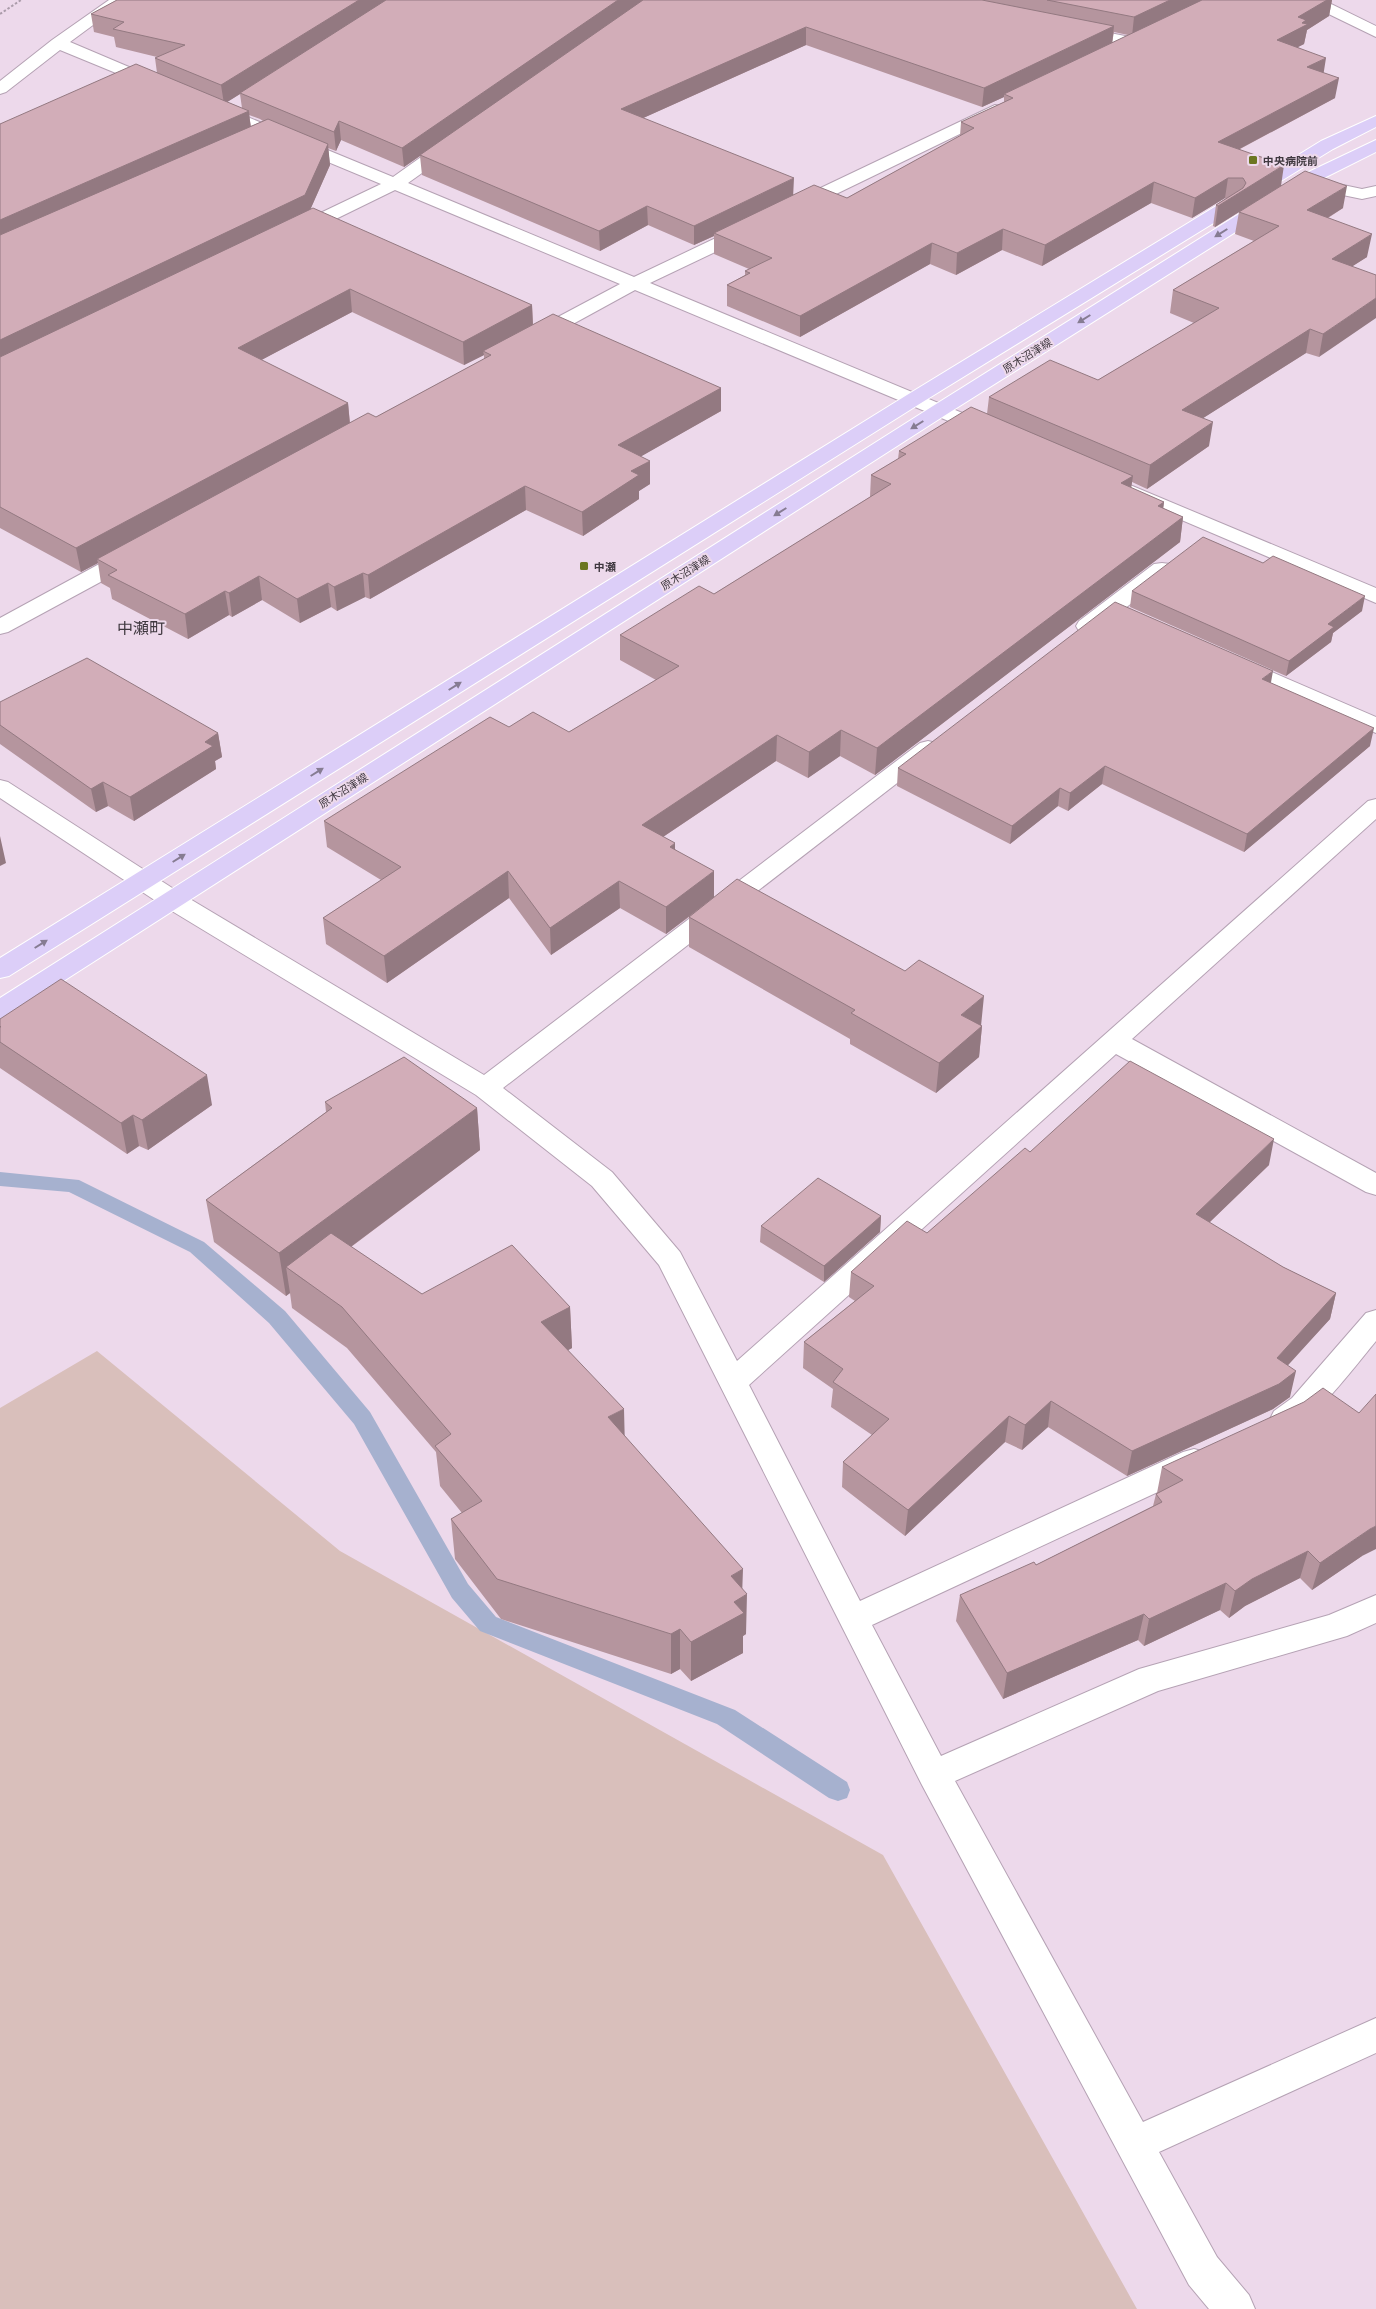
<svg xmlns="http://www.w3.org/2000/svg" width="1376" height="2309" viewBox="0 0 1376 2309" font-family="Barlow,'Noto Sans JP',sans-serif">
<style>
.green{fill:#d9bfbb}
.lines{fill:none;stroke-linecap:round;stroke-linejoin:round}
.stream{fill:#a6b1cf;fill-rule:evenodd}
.minor-casing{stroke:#b5a2b4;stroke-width:2}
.major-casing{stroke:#fff;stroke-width:2}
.path{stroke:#ab9caa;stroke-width:2;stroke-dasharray:2.5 2;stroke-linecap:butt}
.minor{fill:#fff;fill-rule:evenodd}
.major{fill:#dccef8;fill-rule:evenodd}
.wall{fill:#b5959e;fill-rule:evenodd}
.shaded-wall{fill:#937981}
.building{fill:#d2adb8;stroke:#937981}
.oneway{fill:#867c92}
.poi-dot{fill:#6c7621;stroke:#edd9eb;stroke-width:2}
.labels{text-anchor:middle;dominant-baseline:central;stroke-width:4;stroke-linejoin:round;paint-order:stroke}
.far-poi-label{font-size:11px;font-weight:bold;fill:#3f383f;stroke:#edd9eb;text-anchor:start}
.far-street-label{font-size:11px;fill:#3f383f;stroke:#edd9eb}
.quarter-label{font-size:16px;fill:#3f383f;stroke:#edd9eb}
</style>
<rect width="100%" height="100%" fill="#edd9eb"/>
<path class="green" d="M97,1351L340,1551L883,1855L1137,2309H0V1408Z"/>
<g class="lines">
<path class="stream" d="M0,1172L79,1180L204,1242L285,1311L370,1412L468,1584L496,1617L735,1710L847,1782L850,1790L847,1798L838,1801L829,1798L717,1724L480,1631L452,1598L354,1424L269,1323L190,1252L69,1192L0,1186Z"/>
<defs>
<path id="minor" d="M109,0H127L70,42L162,81L164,84L162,87H150L60,50L6,92L0,94V81L52,40Z
M1303,0H1323L1376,26V37L1306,3Z
M1075,26L1135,38L1141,40L1143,43L1141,46L1135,48L1069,34L1067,31L1069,28Z
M216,104L393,177L445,140H457L460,144L457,148L408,183L634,277L741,226H753L756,230L753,234L650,283L996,427L999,431L996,435L989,437L982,435L635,290L540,342L533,344L526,342L523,338L526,334L620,284L395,190L301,236H289L286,232L289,228L381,184L210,113L208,109L210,105Z
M995,105L1001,106L1003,110L1001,114L801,211H789L786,207L789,203Z
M1310,178L1362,189L1376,186V196L1362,199L1304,187L1301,183L1304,179Z
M1130,485L1376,588V603L1123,495L1120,491L1123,487Z
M133,549L141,550L144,555L141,560L8,632L0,634V618L125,550Z
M1162,563L1170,564L1173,569L1170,574L1095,631L1087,633L1079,631L1076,626L1079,621L1154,564Z
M1237,657L1376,717V733L1229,669L1226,664L1229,659Z
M928,741L936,743L940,748L936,753L503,1088L612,1172L680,1252L737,1361L1368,801L1376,799V819L1132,1039L1376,1173V1195L1366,1192L1116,1054L749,1385L860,1601L1183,1452L1194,1449L1205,1452L1209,1461L1205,1470L872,1625L941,1756L1139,1669L1329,1615L1376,1595V1623L1347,1636L1158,1691L955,1781L1143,2122L1376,2018V2053L1159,2152L1217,2257L1249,2295L1255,2309H1209L1189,2285L922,1785L659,1265L592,1186L476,1095L162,905L0,798V780L8,782L180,893L484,1075L920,743Z
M1376,1310V1341C1360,1360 1308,1430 1285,1431C1282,1431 1277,1428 1274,1427L1270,1419L1274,1411L1292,1398L1366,1313Z"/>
<path id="major" d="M1376,116V127L1333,149L1281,181H1269L1266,177L1269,173L1321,141Z
M1376,140V152L1310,185L947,414L9,1016L0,1019V998L933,406L1298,177Z
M1232,199L1238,200L1241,204L1238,208L921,403L9,976L0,978V958L907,395L1226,200Z"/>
</defs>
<use href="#minor" class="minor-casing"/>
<use href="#major" class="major-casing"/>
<path class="path" d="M0,14L21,0"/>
<use href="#minor" class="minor"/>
<use href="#major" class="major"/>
</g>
<path class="wall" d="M117,0H1332L1329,16L1307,30L1304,44L1298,47L1323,73L1335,98L1240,149L1281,186L1343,208L1328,218L1367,257L1352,266L1319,357L1306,353L1203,418L1209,446L1147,489L1132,482L1131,488L1164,502L1163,508L1183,517L1180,542L875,775L840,756L808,778L776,761L663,837L675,849L714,897L982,1026L979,1057L936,1093L850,1044V1039L689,947V917L666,934L620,908L551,955L509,898L387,983L326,944L323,918L381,880L327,847L324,821L509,727L569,732L656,680L620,660V635L714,594L870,497L871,475L898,459L899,451L987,414L989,397L1098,380L1194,323L1170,313L1173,290L1254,241L1235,234L1239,212L1215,227L1213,226L1216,205L1226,198H1225L1192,218L1151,203L1042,266L1002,250L956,275L930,264L800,337L727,306V285L745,275V271L749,269L714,254V236L694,245L648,225L600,251L422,175L420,156L404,167L341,140L336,151L328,148L330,165L310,210L532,305L533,324L721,388V411L641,456L650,484L639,491V499L583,536L526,510L370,599L365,597L337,611L331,607L300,623L262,600L232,617L229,615L188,639L112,599L110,588L101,583L98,563L81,572L0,528V124L157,73L155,58L157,57L116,47L114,37L94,32L91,14ZM1114,32L1128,35L1112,43ZM806,45L982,107L1004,97V102L961,122L960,136L847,198L794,195L643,118ZM240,94L242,108L227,102ZM249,115L260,119L263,121L251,126ZM352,312L464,365L484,355V359L376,417L350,423L348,403L261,360Z
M1132,591L1362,611L1333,633L1331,642L1286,676L1130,607Z
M1271,683L1370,746L1244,852L1102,784L1068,811L1058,806L1010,844L897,786L898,768Z
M0,702L218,733L222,757L215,761L216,769L134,821L108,806L96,812L0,744Z
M0,1019L212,1105L148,1150L139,1146L127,1154L0,1068Z
M325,1102L477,1108L480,1150L351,1247L422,1294L570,1307L572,1348L568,1350L624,1435L742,1589L746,1634L743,1636V1653L691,1681L680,1669L671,1674L501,1619L455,1559L451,1519L462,1513L440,1486L436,1452L347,1348L292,1308L290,1293L286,1296L214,1242L206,1200L326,1112Z
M1030,1152L1269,1165L1209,1223L1283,1267L1336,1293L1330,1319L1287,1365L1290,1397L1273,1409L1127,1476L1048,1427L1022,1450L1005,1442L905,1536L842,1487L843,1462L872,1435L831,1407L833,1389L803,1368L804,1342L855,1301L849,1297L851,1272L927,1233Z
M881,1216L880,1232L824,1282L760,1242L761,1226Z
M1162,1467L1362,1556L1312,1590L1300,1578L1245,1606L1229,1618L1220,1610L1144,1646L1138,1640L1003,1699L956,1621L960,1595L1036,1565L1153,1506L1156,1494L1157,1493Z"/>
<path class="shaded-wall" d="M359,0H390L240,93V94L224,104L221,85Z
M618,0H645L404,167L402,148Z
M1170,0H1211L1132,36L1134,17Z
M1327,0H1332L1329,16L1307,30L1304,44L1274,59L1277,40L1298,17Z
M1114,26L1112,45L1004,94V97L982,107L984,88Z
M806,27V45L621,128V109Z
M1326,58L1323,77L1307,67Z
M1339,78L1335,98L1215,162L1218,142Z
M249,111L251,132L0,244V220Z
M339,121L341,140L336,151L334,132Z
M328,144L330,165L307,217L0,365V340Z
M1284,165L1281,186L1215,227L1218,206Z
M794,178L793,198L714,233V236L694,245V226Z
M1228,178L1225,198L1192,218L1195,198Z
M1154,182L1151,203L1042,266L1045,245Z
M1347,186L1343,208L1303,233L1307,210Z
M647,206L648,225L600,251L599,231Z
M1003,229L1002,250L956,275L957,253Z
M1372,234L1367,257L1328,282L1332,259Z
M932,243L930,264L800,337V316Z
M350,289L352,312L241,371L238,348Z
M1376,298V318L1319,357L1323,334Z
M532,305L533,328L483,351L484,355L464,365L463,342Z
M1310,329L1306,353L1178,434L1182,410Z
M721,388V411L619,469L618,445Z
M348,403L350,426L97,559L98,563L81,572L76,548Z
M1213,422L1209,446L1147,489L1150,465Z
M650,461V484L639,491V499L583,536L582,512L631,471Z
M1133,476L1129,501L1121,483Z
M525,486L526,510L370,599L368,575Z
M1164,502L1161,527L1158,506Z
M1183,517L1180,542L875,775L877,748Z
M363,573L365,597L337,611L334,587Z
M259,576L262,600L232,617L229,593Z
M328,583L331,607L300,623L297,599Z
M225,591L229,615L188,639L185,614Z
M1365,596L1362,611L1333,633L1331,642L1286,676L1289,661L1328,624Z
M1273,671L1270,688L1262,679Z
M1374,728L1370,746L1244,852L1247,834Z
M841,730L840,756L808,778L809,752Z
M218,733L222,757L215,761L216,769L134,821L130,797L205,742Z
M777,735L776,761L642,851V825Z
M1105,766L1102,784L1068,811L1070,793Z
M103,782L108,806L96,812L91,789Z
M1060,788L1058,806L1010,844L1012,826Z
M0,836L6,863L0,866Z
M675,843V870L670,847Z
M508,871L509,898L387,983L384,956Z
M714,871V897L666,934V907Z
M619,881L620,908L551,955L550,928Z
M984,996L981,1026L961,1015Z
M982,1026L979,1057L936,1093L939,1063Z
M207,1075L212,1105L148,1150L142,1120Z
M477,1108L480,1150L305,1281L286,1267L290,1293L286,1296L279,1253Z
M133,1115L139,1146L127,1154L121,1123Z
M1274,1139L1269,1165L1191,1240L1196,1214Z
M881,1216L880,1232L824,1282V1266Z
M1336,1293L1330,1319L1271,1384L1277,1358Z
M570,1307L572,1348L544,1363L541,1322Z
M1296,1371L1290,1397L1273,1409L1127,1476L1132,1451Z
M1051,1401L1048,1427L1022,1450L1025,1425Z
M624,1409L625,1449L608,1417Z
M1009,1416L1005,1442L905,1536L908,1510Z
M1376,1526V1549L1362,1556L1312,1590L1320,1563L1370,1529Z
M1308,1551L1300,1578L1245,1606L1229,1618L1235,1591L1252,1579Z
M743,1569L742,1597L747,1594L746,1634L743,1636V1653L691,1681V1642L731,1576Z
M1226,1583L1220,1610L1144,1646L1149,1619Z
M1144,1614L1138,1640L1003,1699L1007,1673Z
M680,1629V1669L671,1674V1634Z"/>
<path class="building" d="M117,0H359L221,85L155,58L185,45L113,29L124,22L91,14Z
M386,0H618L402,148L339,121L334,132L240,93Z
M643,0H982L1114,26L984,88L806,27L621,109L794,178L694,226L647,206L599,231L420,155Z
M1047,0H1170L1134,17Z
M1202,0H1327L1298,17L1306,20L1302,23L1308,24L1277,40L1326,58L1307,67L1339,78L1218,142L1284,165L1218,206L1216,205L1243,188L1246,183L1243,178H1228L1195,198L1154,182L1045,245L1003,229L957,253L932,243L800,316L727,285L750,273L745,271L772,258L714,233L814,185L847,198L974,128L961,122L1013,98L1004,94Z
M136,64L249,111L0,220V124Z
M268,119L328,144L305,195L0,340V235Z
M1305,171L1347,186L1307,210L1372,234L1332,259L1376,275V298L1323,334L1310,329L1182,410L1213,422L1150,465L989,397L1050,360L1098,380L1219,308L1173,290L1279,226L1239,212Z
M313,208L532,305L463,342L350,289L238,348L348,403L76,548L0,507V357Z
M553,314L721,388L618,445L650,461L631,471L639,475L582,512L525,486L368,575L363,573L334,587L328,583L297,599L259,576L229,593L225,591L185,614L108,575L117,570L97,559L368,413L376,417L491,355L483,351Z
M971,407L1133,476L1121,483L1164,502L1158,506L1183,517L877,748L841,730L809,752L777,735L642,825L675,843L670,847L714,871L666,907L619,881L550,928L508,871L384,956L323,918L401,867L324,821L490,717L509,727L533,712L569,732L679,666L620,635L699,586L714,594L891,484L871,475L906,454L899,451Z
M1203,537L1263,563L1273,556L1365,596L1328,624L1334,627L1289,661L1132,591Z
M1115,602L1273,671L1262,679L1374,728L1247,834L1105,766L1070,793L1060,788L1012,826L898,768Z
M87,658L218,733L205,742L213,746L130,797L103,782L91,789L0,725V702Z
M737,879L905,971L919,960L984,996L961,1015L982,1026L939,1063L851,1013L855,1010L689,917Z
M61,979L207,1075L142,1120L133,1115L121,1123L0,1042V1027H1L0,1026V1019Z
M404,1057L477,1108L279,1253L206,1200L332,1108L325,1102Z
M1130,1061L1274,1139L1196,1214L1283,1267L1336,1293L1277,1358L1296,1371L1279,1384L1132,1451L1051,1401L1025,1425L1009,1416L908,1510L843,1462L889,1419L833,1382L843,1369L804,1342L874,1286L851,1272L907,1221L927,1233L1025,1148L1030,1152Z
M818,1178L881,1216L824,1266L761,1226Z
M331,1233L422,1294L512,1245L570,1307L541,1322L624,1409L608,1417L743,1569L731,1576L747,1594L734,1602L744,1613L691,1642L680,1629L671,1634L497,1579L451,1519L482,1501L435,1446L451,1434L342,1307L286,1267Z
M1323,1388L1359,1413L1376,1394V1526L1370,1529L1320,1563L1308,1551L1252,1579L1235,1591L1226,1583L1149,1619L1144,1614L1007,1673L960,1595L1034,1562L1036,1565L1162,1502L1156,1494L1183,1480L1162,1467L1304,1402Z"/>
<defs><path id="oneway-solid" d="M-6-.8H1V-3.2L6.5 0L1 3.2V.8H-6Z" transform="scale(1.25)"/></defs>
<g class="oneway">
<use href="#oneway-solid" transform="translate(1221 233) rotate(148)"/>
<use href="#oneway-solid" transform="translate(1084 319) rotate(148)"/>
<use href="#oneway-solid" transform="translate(917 425) rotate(148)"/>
<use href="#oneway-solid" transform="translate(780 512) rotate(148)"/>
<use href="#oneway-solid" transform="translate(455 686) rotate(-32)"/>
<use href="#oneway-solid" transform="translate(317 772) rotate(-32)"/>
<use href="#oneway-solid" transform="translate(179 858) rotate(-32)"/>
<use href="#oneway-solid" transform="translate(41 944) rotate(-32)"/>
</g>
<g class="poi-dot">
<rect x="1248" y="155" width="10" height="10" rx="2.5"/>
<rect x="579" y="561" width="10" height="10" rx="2.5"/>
</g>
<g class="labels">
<g class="far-poi-label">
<text x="1263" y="160">中央病院前</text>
<text x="594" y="566">中瀬</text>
</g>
<g class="far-street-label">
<text transform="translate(1027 355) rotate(-32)">原木沼津線</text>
<text transform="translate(685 572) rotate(-32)">原木沼津線</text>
<text transform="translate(343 790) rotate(-32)">原木沼津線</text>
</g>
<g class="quarter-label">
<text x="141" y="627">中瀬町</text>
</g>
</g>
</svg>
